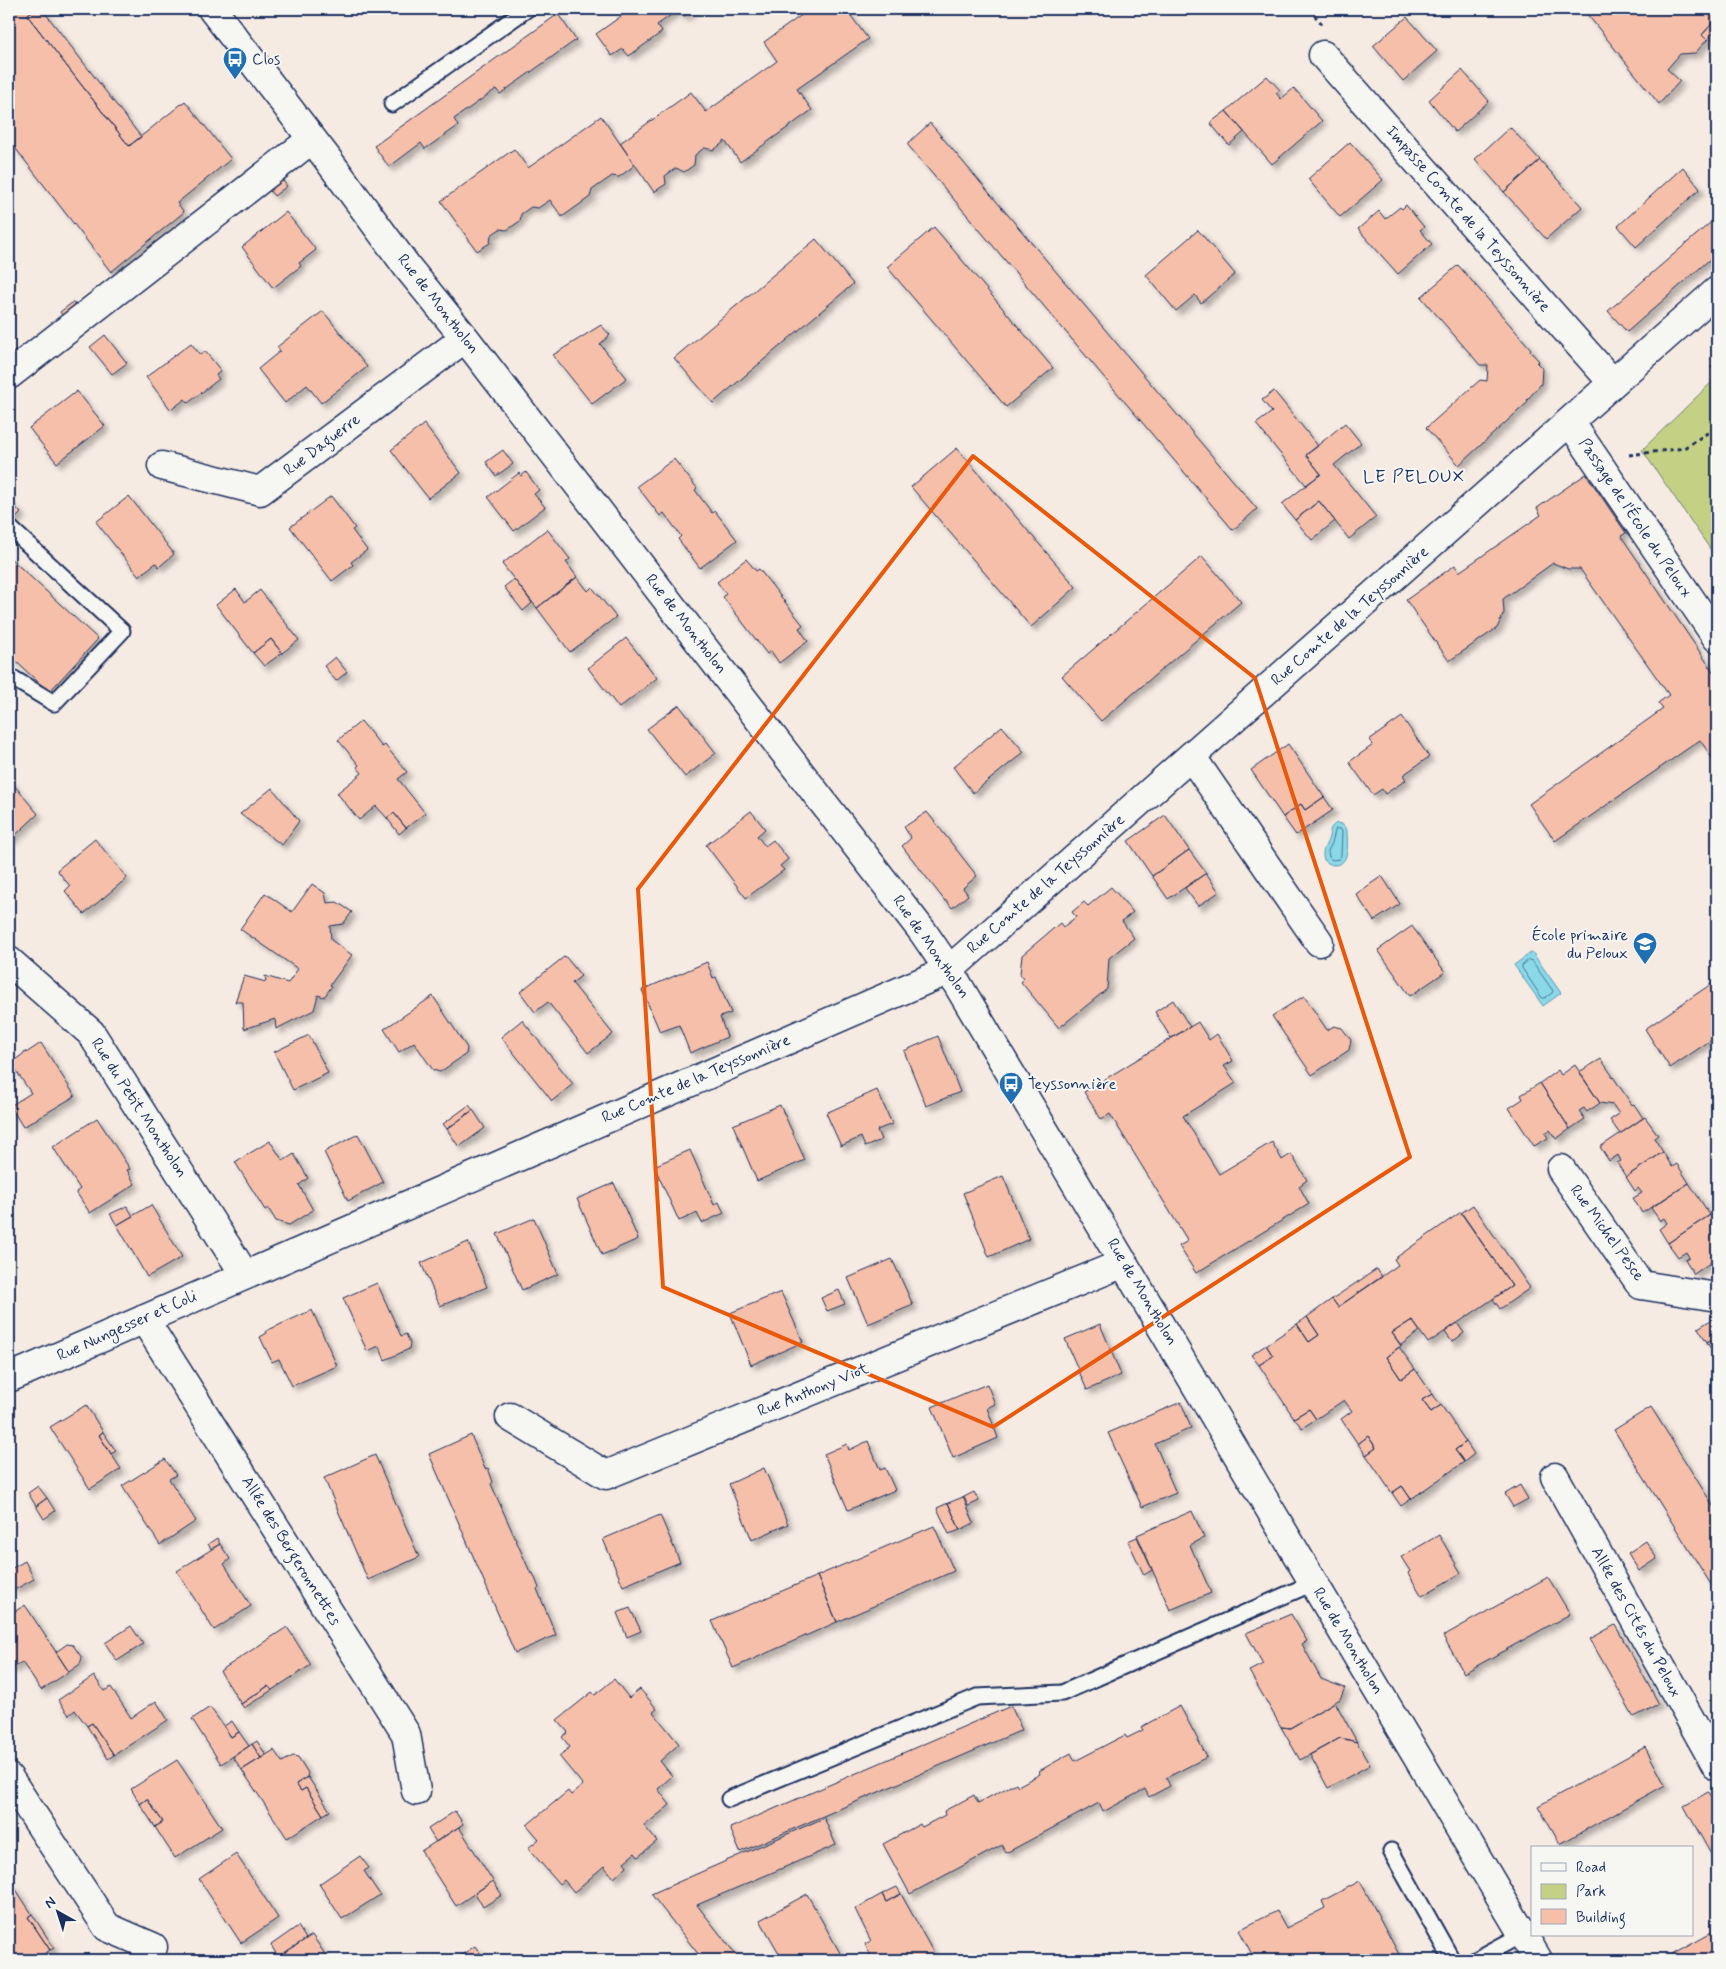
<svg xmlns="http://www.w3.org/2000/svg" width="1726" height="1969" viewBox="0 0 1726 1969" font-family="Mynerve,sans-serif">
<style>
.green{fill:#c4d185;stroke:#708072}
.water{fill:#8ad9e8;stroke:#5e95b1}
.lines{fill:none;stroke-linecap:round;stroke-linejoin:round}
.shore{stroke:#477395;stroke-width:1}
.building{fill:#f6bfa9;stroke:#1b2f5e;filter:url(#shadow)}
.lane-casing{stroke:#1b2f5e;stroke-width:19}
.street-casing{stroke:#1b2f5e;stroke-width:31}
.path{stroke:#1b2f5e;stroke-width:3;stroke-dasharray:4 4;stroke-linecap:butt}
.lane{stroke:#f6f6f2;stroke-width:15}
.street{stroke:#f6f6f2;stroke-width:28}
.marked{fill:none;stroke:#e8590c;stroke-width:4;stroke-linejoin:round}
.labels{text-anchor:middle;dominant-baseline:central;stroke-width:4;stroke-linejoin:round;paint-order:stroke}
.poi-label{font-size:16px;fill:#1b2f5e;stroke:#f6f6f2;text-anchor:start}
.street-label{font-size:16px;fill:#1b2f5e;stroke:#f6f6f2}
.neighbourhood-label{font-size:18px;letter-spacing:1px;fill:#1b2f5e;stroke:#f6f6f2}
</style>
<defs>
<filter id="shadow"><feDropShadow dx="4.5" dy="4.5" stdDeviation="2.5" flood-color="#0004"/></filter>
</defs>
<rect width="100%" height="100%" fill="#f6ebe3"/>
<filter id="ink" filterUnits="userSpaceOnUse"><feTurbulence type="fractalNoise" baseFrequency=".02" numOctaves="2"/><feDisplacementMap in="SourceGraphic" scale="10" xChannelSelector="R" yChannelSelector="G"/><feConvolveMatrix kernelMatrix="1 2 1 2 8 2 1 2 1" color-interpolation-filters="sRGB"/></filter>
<g filter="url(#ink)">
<path class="green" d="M1717,377V559L1642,450Z"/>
<path class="water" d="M1337,823L1342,824L1347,830C1347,841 1351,864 1335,865C1330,865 1328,863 1324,860C1321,851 1325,848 1328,840C1331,832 1328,827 1337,823Z
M1532,952L1561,993L1543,1006L1514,965Z"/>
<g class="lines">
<path class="shore" d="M1336,829H1340L1342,831L1341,855L1339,859L1332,860L1329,857L1328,851L1332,843Z
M1529,960L1532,961L1553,991L1552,993L1545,998H1542L1522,968V965Z"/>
</g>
<path class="building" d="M9,9H35L27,15L129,146L185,101L231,159L177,203L184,212L111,272L9,140Z
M35,9H42L141,137L129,146L27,15Z
M631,9H694L683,17L678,10L657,25L662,32L629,56L623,49L612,56L596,34Z
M810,9H846L868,39L797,89L812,110L740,162L725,141L714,150L704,148L695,155L694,165L684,172L676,168L665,176L666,184L654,192L620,143L691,92L706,112L777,61L764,42Z
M1583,9H1717V18L1702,35L1707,40L1695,53L1680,54L1667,69L1680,81L1659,104Z
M558,14L576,40L500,94L496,89L454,119L458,126L425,149L421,143L389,167L374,146Z
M1407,17L1437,51L1403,81L1373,46Z
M1717,18V28L1707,40L1702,35Z
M1462,70L1489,101L1455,132L1429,100Z
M1267,76L1280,90L1276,93L1281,99L1294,88L1322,121L1272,164L1226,111Z
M1226,111L1244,132L1229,145L1210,123Z
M601,116L635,165L619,177L612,176L592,190L590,197L562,217L550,200L538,208L531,207L521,214L520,221L507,230L500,229L491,235L490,243L477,251L441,201L514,149L528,168Z
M930,123L1257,509L1233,530L907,144Z
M1510,127L1540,160L1504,192L1475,159Z
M1350,142L1383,180L1340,217L1308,179Z
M1540,160L1582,207L1546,239L1504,192Z
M1683,167L1700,189L1636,247L1618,226Z
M280,177L287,186L274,196L267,187Z
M1406,205L1424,227L1420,230L1432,244L1398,274L1358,229L1379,211L1385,219L1400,207L1402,209Z
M286,212L316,250L299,263L301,266L273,288L242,247Z
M1717,217V253L1627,332L1608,311Z
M934,227L1053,368L1006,407L887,267Z
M1198,230L1235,274L1201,303L1195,295L1176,311L1146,275Z
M816,239L853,284L713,403L674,358Z
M1458,265L1531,349L1530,351L1539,361L1537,363L1542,368L1541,384L1527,400L1528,402L1459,465L1426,428L1480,380L1487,381L1488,365H1480L1421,297Z
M73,302L80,311L67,321L60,312Z
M323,311L367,367L321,403L307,385L285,403L258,369L280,351L277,347Z
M601,325L610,335L600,344L627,378L592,404L553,355Z
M105,335L127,363L112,374L90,347Z
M191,343L200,355L205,351L221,371L216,375L219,379L188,403L185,399L171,410L146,377Z
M77,391L105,426L57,463L29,428Z
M1274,391L1318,446L1306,455L1321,474L1306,485L1256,424L1272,412L1262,400Z
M1345,423L1361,443L1334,465L1376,517L1349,539L1319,501L1295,520L1282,504L1321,474L1306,455Z
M424,424L461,473L428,498L391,450Z
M957,448L1076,587L1031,627L911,487Z
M503,450L513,464L496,476L486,462Z
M674,459L697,488L695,490L712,513L715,511L737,540L700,568L678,539L681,536L664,513L660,516L637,486Z
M526,472L539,490L534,494L545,507L514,531L488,497L519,473L521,476Z
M1586,474L1626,533L1621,536L1714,673L1717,671V765L1700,740L1555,841L1529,804L1663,709L1658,703L1669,695L1580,569H1568L1553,563L1503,599L1504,613L1497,628L1449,661L1406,600L1455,565L1459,572L1541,515L1537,508Z
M129,496L174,554L159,567L156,563L139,576L96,522Z
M331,496L355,528L352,530L367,550L351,562L353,565L332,581L290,527Z
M9,500L21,513L13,521L9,517Z
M1319,501L1335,521L1312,540L1295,520Z
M547,529L570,559L566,562L577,577L537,608L502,564Z
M1202,556L1241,602L1101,721L1062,676Z
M9,557L98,639L49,692L9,655Z
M746,559L756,571L759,569L803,625L799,628L808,641L779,663L771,651L767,654L723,597L726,594L717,582Z
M577,577L588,591L592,587L616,617L570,652L537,608Z
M514,579L532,603L523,611L504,587Z
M236,589L245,602L260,590L299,640L282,653L271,639L253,653L216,605Z
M626,638L657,678L619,708L588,668Z
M271,639L282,653L264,666L253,653Z
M335,657L347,672L336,681L324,666Z
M679,705L716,753L685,777L647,729Z
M1402,717L1429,757L1403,775L1406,780L1385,794L1382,789L1373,795L1349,762L1373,745L1369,740Z
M361,721L382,747L385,745L407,772L398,779L425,813L406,828L394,813L387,818L376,806L359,820L337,793L362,773L357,767L359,765L338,740Z
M1002,726L1024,752L973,793L953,767Z
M1288,744L1324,797L1305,810L1301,804L1283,817L1251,770Z
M9,779L38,814L9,841Z
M272,788L299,821L282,845L240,814Z
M1324,797L1333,810L1296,835L1283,817L1301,804L1305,810Z
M751,811L765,829L757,836L765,846L773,840L788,859L780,866L784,870L746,898L706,845Z
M927,812L977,876L963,888L968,895L952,908L947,901H945L902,846L911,838L904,827Z
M394,813L406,828L399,834L387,818Z
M1165,815L1189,850L1152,876L1128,841Z
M95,839L127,878L84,914L65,891L70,886L57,870Z
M1189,850L1206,873L1168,899L1152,876Z
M1206,873L1219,892L1198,906L1185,888Z
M1382,876L1400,904L1374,921L1356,894Z
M312,884L325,893L327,903L337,902L352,912L343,924L330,926L331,940L352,955L330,985L332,986L324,997L318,995L314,1010L276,1029L275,1019L244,1029L243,1002H235L244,976L266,982L265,976L288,983L298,969L240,929L265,893L292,912Z
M1111,887L1133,912L1122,921L1134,938L1109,958L1107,989L1059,1028L1021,982L1024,979L1020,974L1022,955L1060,923L1063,927L1076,917L1072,912L1084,902L1088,906Z
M1412,926L1445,972L1410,996L1378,950Z
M565,956L581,976L572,983L613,1034L588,1053L548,1002L535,1012L520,992Z
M707,962L713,978L716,977L731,1013L720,1017L727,1037L690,1053L679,1025L660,1032L642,990Z
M1717,980V1036L1670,1068L1645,1029Z
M433,996L467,1048L466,1054L440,1072L433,1070L414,1042L399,1052L384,1029Z
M1304,996L1327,1030L1334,1026L1342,1028L1351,1040L1349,1050L1312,1075L1272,1016Z
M1173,1000L1190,1027L1171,1038L1155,1012Z
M522,1020L573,1084L552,1101L501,1037Z
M1198,1022L1209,1040L1217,1034L1233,1061L1224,1066L1236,1083L1183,1116L1219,1174L1272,1142L1282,1160L1291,1154L1307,1180L1299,1186L1309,1204L1196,1273L1179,1246L1188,1241L1110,1114L1101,1119L1084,1092Z
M309,1035L328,1073L293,1090L274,1052Z
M938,1036L960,1092L926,1106L904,1051Z
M41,1043L75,1096L23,1127L10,1106L31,1093L11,1063L23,1054L25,1051L26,1053Z
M1601,1059L1632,1105L1634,1104L1643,1118L1620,1134L1610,1120L1619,1114L1613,1105L1600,1103L1579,1072Z
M1575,1065L1600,1103L1587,1112L1584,1108L1579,1111L1585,1119L1570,1129L1540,1083L1558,1070L1561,1075Z
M1540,1083L1570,1129L1556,1139L1550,1130L1545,1133L1548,1138L1534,1146L1509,1108L1523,1099L1521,1095Z
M877,1090L892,1124L877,1130L881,1140L865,1147L861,1137L841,1146L826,1113Z
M469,1105L473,1110L447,1129L443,1124Z
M780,1105L805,1160L757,1181L733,1125Z
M473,1110L485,1128L459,1147L447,1129Z
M1645,1117L1658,1135L1654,1138L1663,1152L1626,1177L1617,1163L1621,1161L1618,1155L1609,1161L1600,1147Z
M97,1118L130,1169L127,1170L135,1184L90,1213L76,1192L80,1189L53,1147Z
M358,1134L383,1182L348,1201L324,1152Z
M270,1141L283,1161L294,1154L308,1178L299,1185L313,1210L289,1225L276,1221L268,1208L265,1210L235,1162Z
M690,1150L714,1205L719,1202L724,1213L702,1223L697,1213L679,1221L654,1166Z
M1663,1152L1672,1167L1677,1164L1689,1183L1642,1213L1633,1198L1642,1193L1638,1188L1635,1191L1626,1177Z
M1003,1176L1029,1239L989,1257L963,1193Z
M614,1183L638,1239L602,1255L577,1199Z
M1689,1183L1710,1215L1668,1243L1659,1229L1667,1223L1664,1218L1660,1221L1651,1208Z
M151,1205L182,1257L147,1277L117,1225Z
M1473,1205L1530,1288L1500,1309L1493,1299L1512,1286L1461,1213Z
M127,1206L133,1216L117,1225L110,1214Z
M1461,1212L1512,1286L1428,1343L1412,1320L1392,1333L1401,1346L1386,1357L1401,1379L1415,1369L1432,1394L1422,1400L1431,1412L1441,1405L1466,1442L1455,1450L1464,1462L1411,1499L1402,1486L1392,1493L1366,1455L1376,1448L1368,1436L1358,1444L1341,1419L1352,1411L1344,1400L1316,1419L1309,1409L1294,1418L1259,1365L1273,1356L1266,1345L1297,1324L1309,1342L1319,1335L1307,1317L1332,1299L1338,1307L1398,1265L1394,1259Z
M1710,1215L1717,1226V1258L1694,1274L1685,1259L1689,1257L1686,1252L1678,1257L1668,1243Z
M534,1218L558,1274L522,1290L497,1234Z
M468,1242L487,1287L440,1306L421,1263Z
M892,1259L913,1305L868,1324L848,1278Z
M1377,1269L1382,1277L1338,1307L1332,1299Z
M377,1283L401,1336L406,1334L410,1343L409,1349L385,1360L379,1346L367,1351L343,1298Z
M839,1290L845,1304L827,1311L821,1298Z
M781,1292L803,1342L751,1365L730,1313Z
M312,1310L337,1366L292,1386L279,1359L272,1362L260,1337L267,1333L266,1331Z
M1307,1317L1319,1335L1309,1342L1297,1324Z
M1714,1318L1717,1323V1336L1707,1342L1698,1328Z
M1412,1320L1420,1331L1401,1345L1392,1333Z
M1457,1323L1464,1333L1452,1342L1445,1332Z
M1100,1324L1121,1375L1087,1390L1065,1339Z
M1717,1336V1360L1707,1342Z
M1266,1345L1273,1356L1259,1365L1251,1355Z
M1399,1347L1415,1369L1401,1379L1386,1357Z
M987,1384L995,1404L987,1408L998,1438L953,1458L932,1407Z
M1432,1394L1441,1405L1431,1412L1422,1400Z
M1181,1402L1191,1428L1155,1444L1176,1493L1142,1507L1108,1433Z
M86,1405L103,1432L99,1435L121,1469L90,1489L50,1427Z
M1651,1407L1717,1512V1594L1614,1430Z
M1309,1409L1316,1419L1302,1428L1294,1418Z
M103,1432L116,1451L111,1454L99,1435Z
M471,1435L485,1469L488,1468L493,1482L491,1484L531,1574L533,1573L539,1588L537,1589L556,1635L515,1653L429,1454Z
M1368,1436L1376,1448L1366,1455L1358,1444Z
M868,1441L880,1470L885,1468L895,1490L848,1510L824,1454L847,1444L849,1450Z
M1466,1442L1474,1454L1464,1462L1455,1450Z
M375,1455L419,1557L368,1580L324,1478Z
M165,1459L176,1475L169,1479L196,1521L160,1545L122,1486Z
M764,1468L788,1524L752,1540L729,1484Z
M1520,1485L1528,1499L1513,1507L1505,1494Z
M38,1486L47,1498L36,1506L28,1493Z
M1402,1486L1411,1499L1401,1506L1392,1493Z
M974,1492L979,1501L968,1506L964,1497Z
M963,1497L974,1523L960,1530L948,1503Z
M47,1498L55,1511L44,1519L36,1506Z
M948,1503L960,1530L949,1534L937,1508Z
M1192,1511L1204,1538L1190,1545L1211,1593L1170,1610L1137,1535Z
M660,1515L680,1562L623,1586L603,1539Z
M934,1526L954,1571L837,1622L817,1576Z
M1439,1535L1461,1573L1422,1596L1408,1573L1410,1571L1401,1557Z
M1137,1537L1152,1570L1144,1575L1128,1541Z
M217,1538L220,1544L211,1549L208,1544Z
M1646,1541L1657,1559L1639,1571L1628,1553Z
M220,1544L230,1559L224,1564L251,1606L214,1630L177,1571Z
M25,1561L34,1579L14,1590L9,1580V1570Z
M817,1576L837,1622L733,1668L712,1621Z
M1548,1577L1570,1614L1464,1673L1443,1636Z
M25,1605L69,1672L41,1690L22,1662L11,1669L9,1667V1615Z
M630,1608L641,1631L627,1637L617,1613Z
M1291,1614L1307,1641L1302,1644L1321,1679L1345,1688L1340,1699L1290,1728L1281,1727L1249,1671L1263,1664L1246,1633Z
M1615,1625L1659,1704L1634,1717L1590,1639Z
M131,1626L143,1644L117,1661L105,1643Z
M287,1627L311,1665L272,1690L268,1686L241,1704L220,1671Z
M67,1644L73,1645L82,1658L80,1664L69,1672L56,1652Z
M94,1676L104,1691L111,1687L131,1718L156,1701L168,1720L114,1755L92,1723L87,1726L75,1710L69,1715L58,1700Z
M614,1679L629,1698L640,1689L657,1709L653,1712L679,1744L660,1761L672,1776L658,1789L670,1805L644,1826L657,1841L638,1857L635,1853L624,1862L627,1866L614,1878L604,1866L574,1892L564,1880L559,1884L528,1848L539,1839L527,1825L568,1791L571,1795L583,1785L559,1756L570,1747L562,1737L568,1732L557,1720L592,1692L595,1695Z
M268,1686L272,1690L244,1708L241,1704Z
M1335,1702L1357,1742L1340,1738L1300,1760L1281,1727L1290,1728Z
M1011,1706L1022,1730L740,1852L730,1828Z
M1180,1706L1207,1757L1166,1778L1170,1786L1149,1797L1145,1789L1103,1812L1099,1803L1006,1853L1002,1845L910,1894L883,1844L920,1824L922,1827L945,1815L944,1811L974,1795L978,1803L1016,1783L1018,1786L1040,1774L1039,1771L1071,1753L1075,1761L1125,1735L1127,1738L1143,1730L1141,1727Z
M210,1707L231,1737L239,1732L249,1746L221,1764L192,1719Z
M232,1721L239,1732L231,1737L224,1726Z
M92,1723L114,1755L108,1759L87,1726Z
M1340,1738L1357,1742L1370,1765L1328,1788L1310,1755Z
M257,1741L266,1755L261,1758L252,1744Z
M252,1744L261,1758L242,1770L233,1757Z
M1645,1747L1665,1785L1560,1844L1538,1806Z
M274,1750L282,1762L293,1756L298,1757L308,1773L307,1777L296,1784L301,1791L306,1788L323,1815L287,1838L242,1770Z
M177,1760L222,1828L175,1858L155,1827L163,1822L147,1799L140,1804L131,1789Z
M308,1777L330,1811L323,1815L306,1788L301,1791L296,1784Z
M1708,1792L1717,1808V1865L1684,1806Z
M147,1799L163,1822L155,1827L140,1804Z
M455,1811L463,1824L436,1842L428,1829Z
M824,1818L836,1845L697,1905L740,1960H703L651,1894Z
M459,1827L493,1881L456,1906L421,1851Z
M236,1854L278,1918L241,1943L199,1879Z
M360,1856L369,1868L364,1871L380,1895L342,1919L319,1884Z
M493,1881L502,1895L483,1907L475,1893Z
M1360,1881L1402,1960H1255L1239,1930L1277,1911L1286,1928L1325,1908L1322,1901Z
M13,1885L32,1914L28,1917L50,1950L35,1960H12L9,1955V1888Z
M897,1887L901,1894L886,1902L882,1894Z
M807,1894L844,1960H783L760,1920Z
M882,1894L886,1902L901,1894L937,1959L940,1958L942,1960H867L871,1957L865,1944L871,1941L855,1909Z
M32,1914L54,1948L50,1950L28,1917Z
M298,1926L306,1939L278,1957L271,1945Z
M1717,1929V1960H1661Z
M312,1935L329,1960H273L306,1939Z
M475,1946L485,1960H458L457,1958Z"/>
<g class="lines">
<defs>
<path id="lane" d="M392,104L527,9
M9,527L122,631L54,703L9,676
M729,1799L977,1697L1062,1693L1313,1583
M1391,1851L1452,1960
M1475,1960L1523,1934"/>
<path id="street" d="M212,9L326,157L408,268L465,338L923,932L949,970L1538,1960
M1323,55L1613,383
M9,375L312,139
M1570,422L1717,638
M162,466L260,491L465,338
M1191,756L1319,942
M9,961L91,1033L245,1275
M1561,1169L1641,1285L1717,1297
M144,1319L406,1734L416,1791
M9,1378L949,970L1717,291
M510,1417L606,1475L1124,1263
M1555,1477L1717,1767
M9,1778L107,1927L153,1947"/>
</defs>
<use href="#lane" class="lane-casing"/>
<use href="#street" class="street-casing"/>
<path class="path" d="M1309,9L1322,24
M1711,366L1717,370
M1629,455L1684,448L1717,427"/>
<use href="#lane" class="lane"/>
<use href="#street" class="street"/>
</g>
</g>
<path class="marked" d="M973,456L1255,678L1410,1157L993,1427L663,1287L638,889Z"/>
<defs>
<symbol id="bus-pin" viewBox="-11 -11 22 30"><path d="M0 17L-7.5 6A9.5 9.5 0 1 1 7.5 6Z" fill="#1f6fb2" stroke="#f6f6f2"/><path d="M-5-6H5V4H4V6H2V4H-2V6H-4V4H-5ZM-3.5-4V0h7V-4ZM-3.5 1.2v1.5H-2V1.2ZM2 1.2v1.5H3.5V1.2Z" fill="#fff"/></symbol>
<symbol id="school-pin" viewBox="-11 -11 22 30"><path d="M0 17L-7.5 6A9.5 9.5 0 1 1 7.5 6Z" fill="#1f6fb2" stroke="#f6f6f2"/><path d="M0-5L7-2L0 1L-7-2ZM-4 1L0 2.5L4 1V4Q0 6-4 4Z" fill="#fff"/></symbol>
</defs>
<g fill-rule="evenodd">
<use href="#bus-pin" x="221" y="45" width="28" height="38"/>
<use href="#school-pin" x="1631" y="930" width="28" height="38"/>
<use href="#bus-pin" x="997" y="1070" width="28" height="38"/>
</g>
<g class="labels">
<g class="poi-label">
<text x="252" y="59">Clos</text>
<text x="1628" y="935" text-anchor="end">École primaire<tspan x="1628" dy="18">du Peloux</tspan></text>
<text x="1028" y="1084">Teyssonnière</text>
</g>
<g class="street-label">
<text transform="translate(1468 219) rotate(49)">Impasse Comte de la Teyssonnière</text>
<text transform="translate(438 304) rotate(52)">Rue de Montholon</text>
<text transform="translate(322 445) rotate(-37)">Rue Daguerre</text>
<text transform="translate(1635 518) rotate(56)">Passage de l'École du Peloux</text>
<text transform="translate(1350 616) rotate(-41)">Rue Comte de la Teyssonnière</text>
<text transform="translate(686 624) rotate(52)">Rue de Montholon</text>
<text transform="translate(1046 884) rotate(-41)">Rue Comte de la Teyssonnière</text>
<text transform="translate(931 947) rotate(55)">Rue de Montholon</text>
<text transform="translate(696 1079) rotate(-23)">Rue Comte de la Teyssonnière</text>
<text transform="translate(139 1108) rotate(57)">Rue du Petit Montholon</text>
<text transform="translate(1607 1233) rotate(54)">Rue Michel Pesce</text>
<text transform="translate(1142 1292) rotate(59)">Rue de Montholon</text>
<text transform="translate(127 1326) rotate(-24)">Rue Nungesser et Coli</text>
<text transform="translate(813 1390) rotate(-22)">Rue Anthony Viot</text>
<text transform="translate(291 1551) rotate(58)">Allée des Bergeronnettes</text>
<text transform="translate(1636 1622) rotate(61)">Allée des Cités du Peloux</text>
<text transform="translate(1348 1641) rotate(59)">Rue de Montholon</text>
</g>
<g class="neighbourhood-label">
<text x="1414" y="477">LE PELOUX</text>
</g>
</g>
<rect width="1726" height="1969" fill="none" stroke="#f6f6f2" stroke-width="30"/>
<rect x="15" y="15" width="1696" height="1939" fill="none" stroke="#1b2f5e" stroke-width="2" filter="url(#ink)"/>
<rect x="1531" y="1846" width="162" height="90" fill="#f6f6f2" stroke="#9ea6b7"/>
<rect x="1541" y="1863" width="25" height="8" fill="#f6f6f2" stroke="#9ea6b7"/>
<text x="1576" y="1872" font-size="15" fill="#1b2f5e">Road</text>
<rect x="1541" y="1884" width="25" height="15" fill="#c4d185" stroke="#9ea6b7"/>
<text x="1576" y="1896" font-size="15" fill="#1b2f5e">Park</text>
<rect x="1541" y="1909" width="25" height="15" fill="#f6bfa9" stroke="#9ea6b7"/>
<text x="1576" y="1922" font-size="15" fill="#1b2f5e">Building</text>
<g transform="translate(58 1912) rotate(321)" stroke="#f6f6f2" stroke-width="4" paint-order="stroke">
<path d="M0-4L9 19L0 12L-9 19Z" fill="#1b2f5e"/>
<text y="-8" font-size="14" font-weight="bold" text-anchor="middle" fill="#1b2f5e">N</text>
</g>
</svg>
